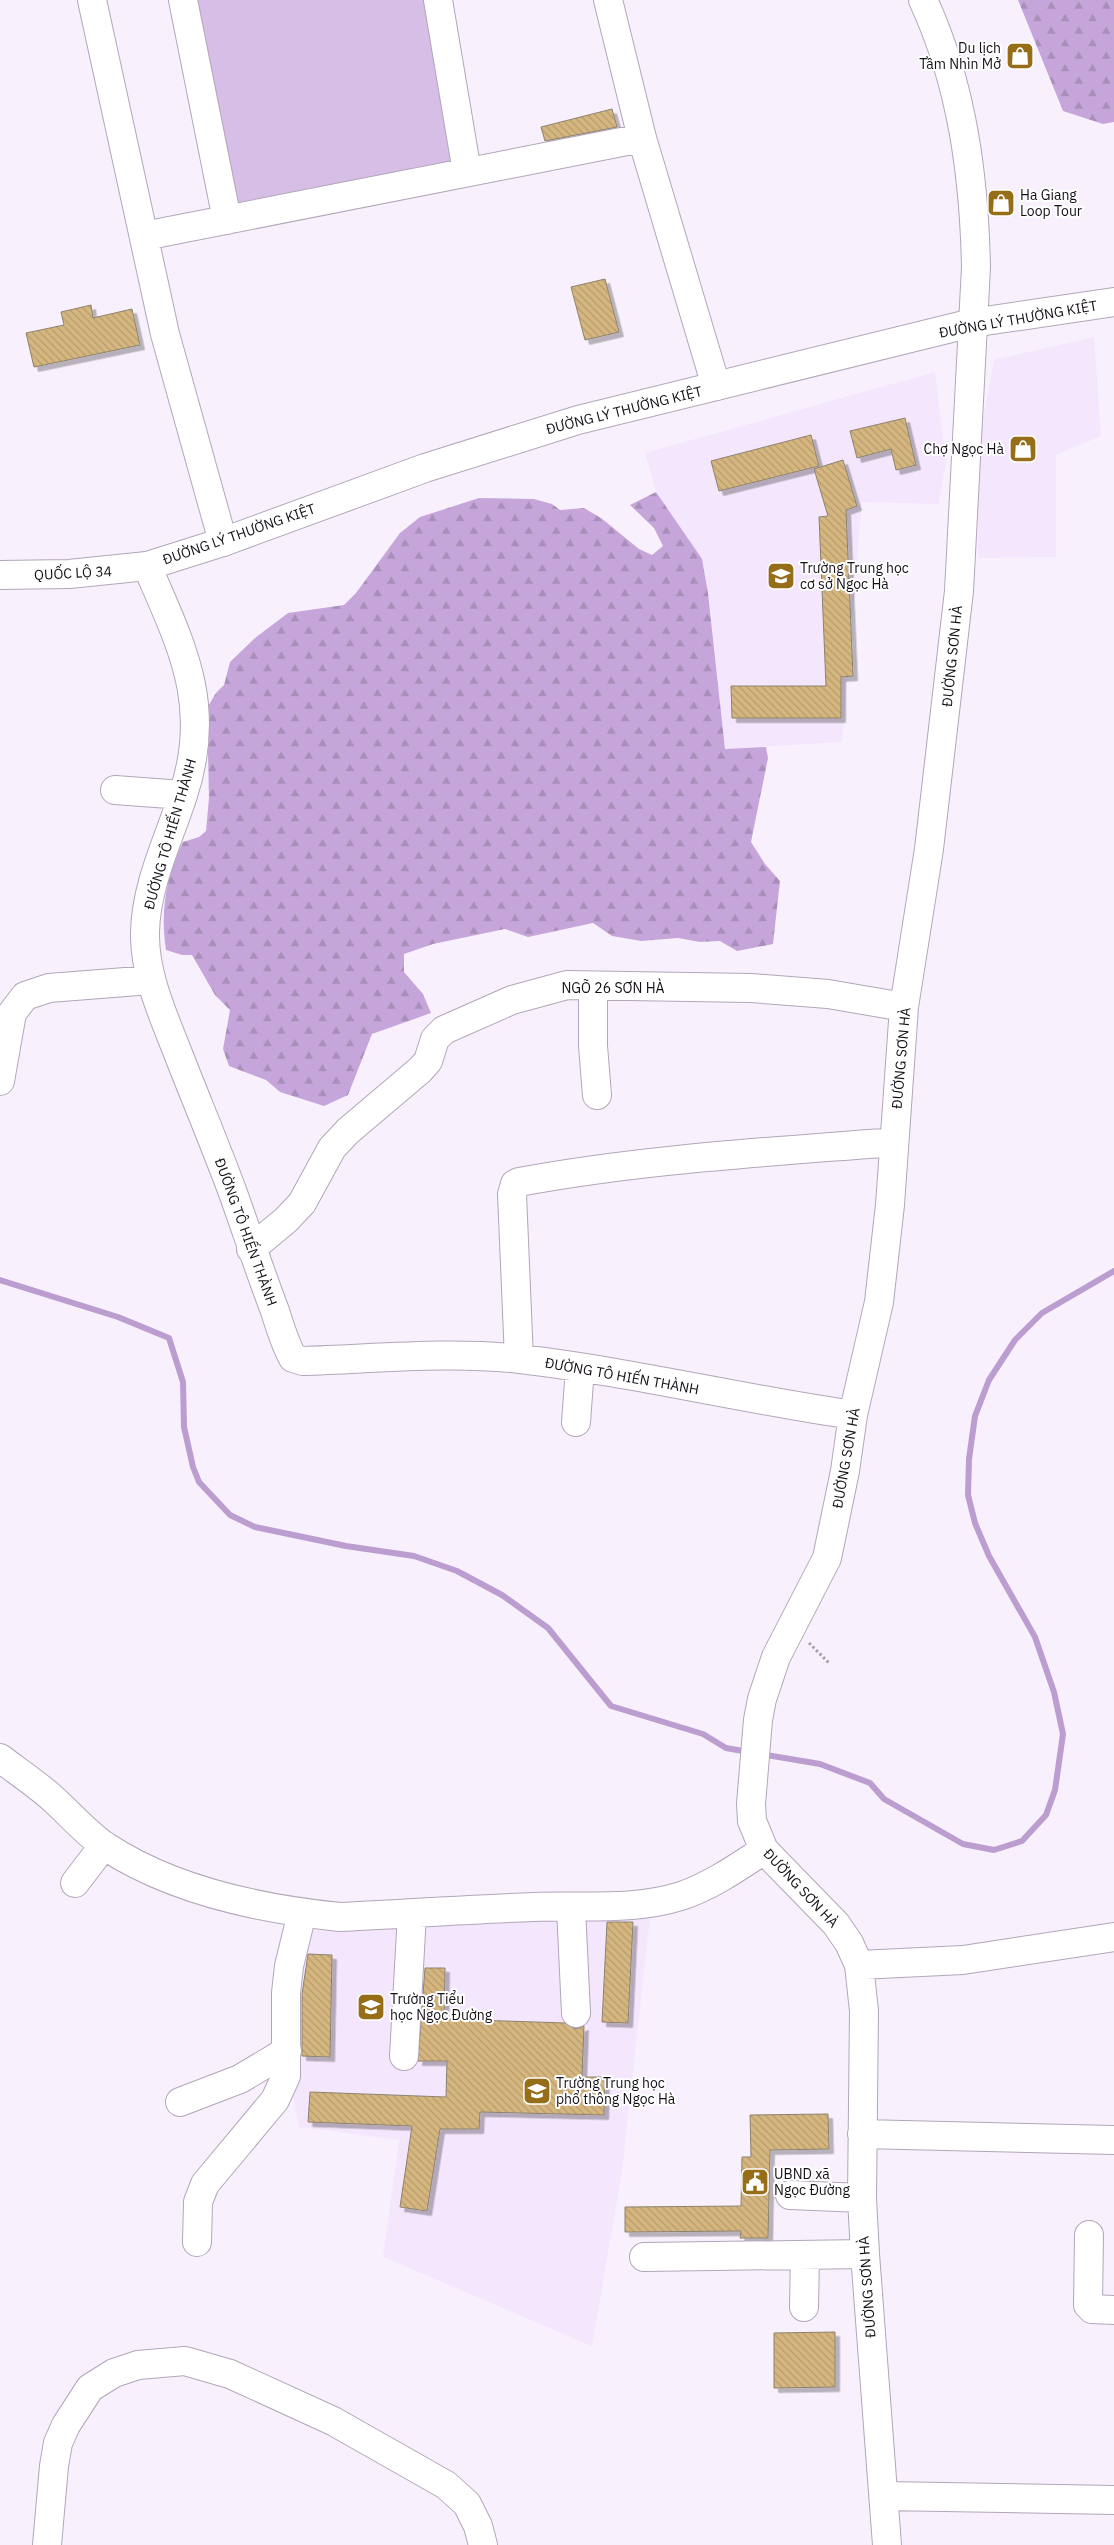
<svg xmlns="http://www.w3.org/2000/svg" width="1114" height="2545" viewBox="0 0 1114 2545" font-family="'IBM Plex Sans',sans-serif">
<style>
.built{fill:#f4e6fd}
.green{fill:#d6bee6}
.forest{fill:url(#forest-firs)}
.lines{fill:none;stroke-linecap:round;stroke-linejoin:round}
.stream{stroke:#bc9dd0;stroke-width:6}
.building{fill:url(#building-back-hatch);stroke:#8d826f;filter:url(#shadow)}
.minor-casing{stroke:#b2a6b9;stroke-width:30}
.highway-casing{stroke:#b2a6b9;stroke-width:30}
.path{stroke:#a7a0aa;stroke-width:3;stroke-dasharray:2.5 2.5;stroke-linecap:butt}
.minor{stroke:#fff;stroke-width:28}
.highway{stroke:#fff;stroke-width:28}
.labels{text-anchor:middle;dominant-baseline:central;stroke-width:4;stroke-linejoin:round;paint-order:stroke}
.poi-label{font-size:14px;fill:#151017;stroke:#fff;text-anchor:start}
.street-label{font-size:14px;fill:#151017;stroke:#fff}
</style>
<defs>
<pattern id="forest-firs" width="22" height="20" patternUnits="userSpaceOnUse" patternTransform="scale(1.25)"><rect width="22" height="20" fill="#c6a6da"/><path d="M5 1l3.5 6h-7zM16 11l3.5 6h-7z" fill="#a98eba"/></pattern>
<pattern id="building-back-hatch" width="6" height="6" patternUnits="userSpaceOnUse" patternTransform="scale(1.25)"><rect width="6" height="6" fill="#d5b67f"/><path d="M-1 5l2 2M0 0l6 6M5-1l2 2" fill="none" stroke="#b69b6d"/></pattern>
<filter id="shadow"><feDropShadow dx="4.5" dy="4.5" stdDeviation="0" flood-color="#0004"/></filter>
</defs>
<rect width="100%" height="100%" fill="#f8f1fd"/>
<path class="built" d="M1094,337L1101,436L1056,455V557L978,558V445L994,360Z
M935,372L946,462L939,504L862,502L842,742L725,749L710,604L702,560L656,492L645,453Z
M650,1918L622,2172L592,2346L383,2257L399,2140L299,2127L290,2082L299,1932L452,1922Z"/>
<path class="green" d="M197,0H433L463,159L236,203Z"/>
<path class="forest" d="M1018,0H1114V122L1103,124L1063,111Z
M656,492L702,559L708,593L725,749L766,747L768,758L751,842L765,864L780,881L773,944L737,951L720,941L700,942L678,938L641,941L612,936L593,923L528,937L505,929L433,944L404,954V972L423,994L431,1013L372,1034L348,1095L324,1106L280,1092L266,1080L229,1066L223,1049L230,1010L215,995L192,955H182L166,950C160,912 166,876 183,842L199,837L206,831L209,798L207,708L216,693L224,685L230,662L255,638L288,613L344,605L356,593L400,533L420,517L479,498L534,499L552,504L560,510L584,508L601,518L639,549L652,555L663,546L654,528L630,505Z"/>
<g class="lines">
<path class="stream" d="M0,1280L118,1317L169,1338L183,1382L184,1427L193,1467L199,1482L230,1515L255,1527L346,1546L414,1556L457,1571L502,1595L548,1628L611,1706L703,1734L726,1748L749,1752
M761,1754L820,1764L870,1783L884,1799L963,1844L994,1850L1022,1841L1046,1815L1055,1790L1063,1734L1054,1692L1035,1637L989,1556L975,1523L968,1495L969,1459L975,1416L989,1380L1015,1340L1042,1313L1114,1271"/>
</g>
<path class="building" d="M612,109L617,127L545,141L541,127Z
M605,279L619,332L585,340L571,287Z
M91,305L93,318L132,309L140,345L34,367L26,333L64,325L61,312Z
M905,418L916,465L896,470L891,449L857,458L850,431Z
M811,435L819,466L719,491L711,461Z
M843,460L857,506L846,510L853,676L841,677V718H732L731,686H826L819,517L828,516L814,469Z
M607,1922H633L628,2023L602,2022Z
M308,1954L332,1955L330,2057L302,2056V1994Z
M425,1968H445L444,2019L565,2023L576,2029L584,2026L582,2077H605L604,2115L480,2112L479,2129H440L427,2211L400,2207L412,2126L308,2122L310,2092L446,2097L447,2061H418Z
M828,2114L829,2149L770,2150L768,2238H740L741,2231L625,2232V2207L741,2206L742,2157H751L750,2115Z
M835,2332V2387L774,2388V2333Z"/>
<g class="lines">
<defs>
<path id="minor" d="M92,0L165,334L223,542
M183,0L227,220
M438,0L467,172
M608,0L642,138L716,386
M144,236L642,138
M147,566C182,647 213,705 183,795C169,839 146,884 145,932C144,975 164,1017 179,1056C197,1102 216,1147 233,1193C247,1232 260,1272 275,1311C280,1327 285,1344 293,1358L303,1361C374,1359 449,1351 520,1359C632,1372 742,1399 853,1415
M115,790L183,795
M593,986V1046L597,1095
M0,1081L12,1013L25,996L49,988L151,980
M251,1249L286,1220L302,1203L332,1148L348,1131L420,1070L428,1061L435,1039L444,1030L512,1000L567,985L751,988L828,994L904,1007
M519,1359L512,1194L515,1184L519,1182C643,1159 769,1152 894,1142
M576,1422L580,1368
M0,1758C17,1771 35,1783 51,1797C69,1813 86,1833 105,1846C173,1891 260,1909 340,1917C405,1914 469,1909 534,1907C583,1905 633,1911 681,1896C711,1886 738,1867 764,1850
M75,1883L104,1845
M571,1908L576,2013
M859,1965L963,1960L1114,1937
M404,2056L412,1914
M180,2102L240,2079L287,2051
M862,2134L1114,2140
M790,2195L862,2198
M1089,2235L1088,2305L1092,2309L1114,2310
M197,2242L198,2202L205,2184L275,2100L286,2076V1993L289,1966L302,1913
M644,2257L865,2254
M804,2307L805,2255
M884,2496L1114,2500
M47,2545L54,2466L58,2443L66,2425L90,2388L114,2373L138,2365L185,2361L230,2374L333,2421L446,2485L467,2504L478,2526L483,2545
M887,2545L865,2254L862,2198L864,2011L859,1965L849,1943L836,1924L764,1850L752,1821L751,1804L758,1720L762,1699L776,1657L827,1558L845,1471L853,1415L879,1302L890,1205L904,1007L929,849L959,591L976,267C974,175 962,84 923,0"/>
<path id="highway" d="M0,575L69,574L147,566L223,542L425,468L578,420L972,323L1114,302"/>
</defs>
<use href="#minor" class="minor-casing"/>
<use href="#highway" class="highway-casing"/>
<path class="path" d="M809,1643L829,1663"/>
<use href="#minor" class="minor"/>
<use href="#highway" class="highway"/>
</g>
<defs>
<symbol id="shop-square" viewBox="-11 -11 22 22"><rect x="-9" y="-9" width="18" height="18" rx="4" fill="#956e17" stroke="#fff"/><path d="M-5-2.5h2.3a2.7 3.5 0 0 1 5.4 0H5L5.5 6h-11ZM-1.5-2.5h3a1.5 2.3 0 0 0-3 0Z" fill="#fff"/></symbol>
<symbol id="school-square" viewBox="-11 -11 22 22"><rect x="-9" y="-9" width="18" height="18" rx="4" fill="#956e17" stroke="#fff"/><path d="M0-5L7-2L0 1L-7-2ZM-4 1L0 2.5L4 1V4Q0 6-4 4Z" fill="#fff"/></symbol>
<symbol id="civic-square" viewBox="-11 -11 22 22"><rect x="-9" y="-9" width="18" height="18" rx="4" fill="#956e17" stroke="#fff"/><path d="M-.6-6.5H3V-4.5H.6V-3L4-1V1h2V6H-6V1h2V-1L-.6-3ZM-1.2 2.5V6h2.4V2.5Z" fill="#fff"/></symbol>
</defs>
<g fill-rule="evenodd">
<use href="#shop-square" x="1004" y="40" width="32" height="32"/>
<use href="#shop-square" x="985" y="187" width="32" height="32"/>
<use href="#shop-square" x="1007" y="433" width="32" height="32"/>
<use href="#school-square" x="765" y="560" width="32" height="32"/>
<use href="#school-square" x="355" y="1991" width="32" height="32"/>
<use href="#school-square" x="521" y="2075" width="32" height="32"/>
<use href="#civic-square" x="739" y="2166" width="32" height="32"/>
</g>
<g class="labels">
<g class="poi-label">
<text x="1001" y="48" text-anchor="end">Du lịch<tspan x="1001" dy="16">Tầm Nhìn Mở</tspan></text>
<text x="1020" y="195">Ha Giang<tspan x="1020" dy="16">Loop Tour</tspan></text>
<text x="1004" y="449" text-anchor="end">Chợ Ngọc Hà</text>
<text x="800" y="568">Trường Trung học<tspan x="800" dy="16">cơ sở Ngọc Hà</tspan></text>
<text x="390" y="1999">Trường Tiểu<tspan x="390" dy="16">học Ngọc Đường</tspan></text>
<text x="556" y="2083">Trường Trung học<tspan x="556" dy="16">phổ thông Ngọc Hà</tspan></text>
<text x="774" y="2174">UBND xã<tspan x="774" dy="16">Ngọc Đường</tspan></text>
</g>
<g class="street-label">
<text transform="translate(1018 319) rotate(-10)">ĐƯỜNG LÝ THƯỜNG KIỆT</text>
<text transform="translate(624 410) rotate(-14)">ĐƯỜNG LÝ THƯỜNG KIỆT</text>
<text transform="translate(239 534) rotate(-19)">ĐƯỜNG LÝ THƯỜNG KIỆT</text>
<text transform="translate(73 573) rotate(-3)">QUỐC LỘ 34</text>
<text transform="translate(952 656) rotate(-84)">ĐƯỜNG SƠN HÀ</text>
<text transform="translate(170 834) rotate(-74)">ĐƯỜNG TÔ HIẾN THÀNH</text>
<text x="613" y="988">NGÕ 26 SƠN HÀ</text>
<text transform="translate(901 1058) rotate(-85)">ĐƯỜNG SƠN HÀ</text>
<text transform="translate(246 1232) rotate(70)">ĐƯỜNG TÔ HIẾN THÀNH</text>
<text transform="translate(622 1376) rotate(10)">ĐƯỜNG TÔ HIẾN THÀNH</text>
<text transform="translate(846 1458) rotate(-80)">ĐƯỜNG SƠN HÀ</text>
<text transform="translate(801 1888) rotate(47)">ĐƯỜNG SƠN HÀ</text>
<text transform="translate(867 2287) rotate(-94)">ĐƯỜNG SƠN HÀ</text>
</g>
</g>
</svg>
